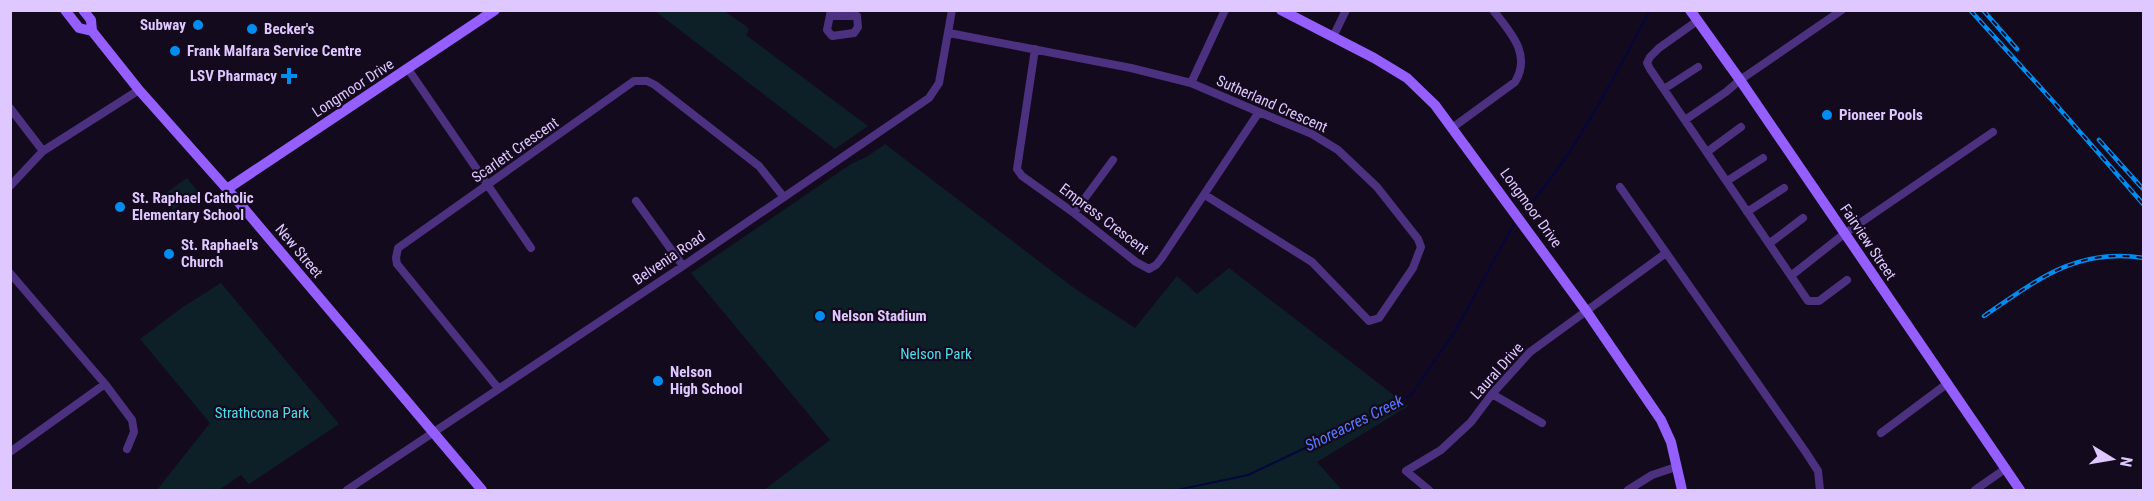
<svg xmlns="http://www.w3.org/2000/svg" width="2154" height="501" viewBox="0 0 2154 501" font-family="'Roboto Condensed',sans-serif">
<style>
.park{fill:#0d2028}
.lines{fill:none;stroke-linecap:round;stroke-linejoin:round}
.stream{stroke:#05073c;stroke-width:2}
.street{stroke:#4d3181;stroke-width:8}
.secondary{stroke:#955eff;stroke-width:10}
.rail-casing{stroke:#008df2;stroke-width:4.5}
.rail{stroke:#140a1e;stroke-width:2;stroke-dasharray:7;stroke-linecap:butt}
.poi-dot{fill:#008df2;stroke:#140a1e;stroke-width:2}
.labels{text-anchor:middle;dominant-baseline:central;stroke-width:4.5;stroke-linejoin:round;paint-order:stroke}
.poi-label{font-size:15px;font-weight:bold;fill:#dfc7ff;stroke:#140a1e;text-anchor:start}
.street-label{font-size:15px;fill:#dfc7ff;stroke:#140a1e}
.park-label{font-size:15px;fill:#4adee8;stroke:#140a1e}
.water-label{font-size:16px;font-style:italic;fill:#557aff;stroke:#140a1e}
</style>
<rect width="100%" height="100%" fill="#140a1e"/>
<path class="park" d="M655,11H724L746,26L749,30L746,35L868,126L835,149Z
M885,144L1074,288L1135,328L1177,276L1197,294L1229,268L1408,406L1317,462L1342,490H764L830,440L691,273L851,164L868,156Z
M187,178L198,192L173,210L162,196Z
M221,283L339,424L249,484L241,475L219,490H157L210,423L140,339L183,307Z"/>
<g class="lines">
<path class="stream" d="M1527,208C1578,149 1613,79 1650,10
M1177,490L1248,475L1373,416L1412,394L1455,331L1514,224"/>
<path class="street" d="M830,16H857L858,27L854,33L832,36L827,30L831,10
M1697,21L1659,48L1650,57L1647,63L1650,69L1808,301H1819L1847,280
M949,33L1131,68L1191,83L1259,112L1312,134L1338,150L1377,187L1418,239L1421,247L1413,268L1379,318L1369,321L1312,262L1205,195
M1333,37L1346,10
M1035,49L1017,169L1022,176L1074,213L1136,262L1149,269L1156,265L1161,259L1259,112
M408,69L531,248
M1191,83L1225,10
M1664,89L1698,67
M10,108L43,151
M1685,120L1726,92L1740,80L1842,10
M1452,128L1515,82C1532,54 1510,32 1493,10
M1707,152L1741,127
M1727,181L1763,158
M10,186L43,151L139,90
M1620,187L1805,451L1818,471L1820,490
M636,201L683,266
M1747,212L1784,188
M1074,213L1113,160
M1770,243L1803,218
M10,273L105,384L132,420L134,432L127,449
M1792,275L1844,234L1993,132
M498,388L397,264L396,258L398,248L634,81H647L655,85L759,166L783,196
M1492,394L1542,423
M1881,433L1948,383
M10,452L105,384
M347,490L683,266L929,98L939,83L952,10
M1429,490L1406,471L1441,450L1471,422L1492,394L1530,352L1666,253
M1628,490L1652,475L1676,467
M1975,490L2005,469"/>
<path class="secondary" d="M65,10L79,28L92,31L139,90L235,198L482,490
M83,10L91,20L92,31
M1281,10L1374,58L1407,78L1435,105L1587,312L1661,420L1671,442L1682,490
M1690,10L1740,80L2020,490
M227,189L495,10"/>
<defs>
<path id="rail" d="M1970,10L2051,99L2144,205
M1983,10L2017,49
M2099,140L2144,190
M1984,316C2036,281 2076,247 2144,258"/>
</defs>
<use href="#rail" class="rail-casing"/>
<use href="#rail" class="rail"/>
</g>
<g class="poi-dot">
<circle cx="198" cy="25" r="6"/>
<circle cx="252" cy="29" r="6"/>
<circle cx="175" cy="51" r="6"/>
<path d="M286 67h6v6h6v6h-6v6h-6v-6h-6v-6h6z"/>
<circle cx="1827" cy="115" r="6"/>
<circle cx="120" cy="207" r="6"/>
<circle cx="169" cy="254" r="6"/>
<circle cx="820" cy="316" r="6"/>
<circle cx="658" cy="381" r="6"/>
</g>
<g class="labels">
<g class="poi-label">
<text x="186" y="25" text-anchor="end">Subway</text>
<text x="264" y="29">Becker's</text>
<text x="187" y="51">Frank Malfara Service Centre</text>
<text x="277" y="76" text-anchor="end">LSV Pharmacy</text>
<text x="1839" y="115">Pioneer Pools</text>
<text x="132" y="198">St. Raphael Catholic<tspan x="132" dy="17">Elementary School</tspan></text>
<text x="181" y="245">St. Raphael's<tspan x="181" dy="17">Church</tspan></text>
<text x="832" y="316">Nelson Stadium</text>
<text x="670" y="372">Nelson<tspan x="670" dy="17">High School</tspan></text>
</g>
<g class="street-label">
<text transform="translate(353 88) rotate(-33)">Longmoor Drive</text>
<text transform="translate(1272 104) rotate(24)">Sutherland Crescent</text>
<text transform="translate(515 150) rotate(-35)">Scarlett Crescent</text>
<text transform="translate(1531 208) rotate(54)">Longmoor Drive</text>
<text transform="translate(1104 219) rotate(37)">Empress Crescent</text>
<text transform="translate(1868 242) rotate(56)">Fairview Street</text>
<text transform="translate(299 251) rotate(50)">New Street</text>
<text transform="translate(669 258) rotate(-34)">Belvenia Road</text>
<text transform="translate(1497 371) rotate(-48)">Laural Drive</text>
</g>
<g class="park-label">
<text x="936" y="354">Nelson Park</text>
<text x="262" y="413">Strathcona Park</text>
</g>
<g class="water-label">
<text transform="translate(1354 423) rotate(-26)">Shoreacres Creek</text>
</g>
</g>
<rect width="2154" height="501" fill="none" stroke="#dfc7ff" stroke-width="24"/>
<g transform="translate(2112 459) rotate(101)" stroke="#140a1e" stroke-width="4.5" paint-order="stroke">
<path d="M0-4.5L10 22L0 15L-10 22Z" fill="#dfc7ff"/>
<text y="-9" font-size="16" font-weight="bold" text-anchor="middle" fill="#dfc7ff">N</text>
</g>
</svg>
